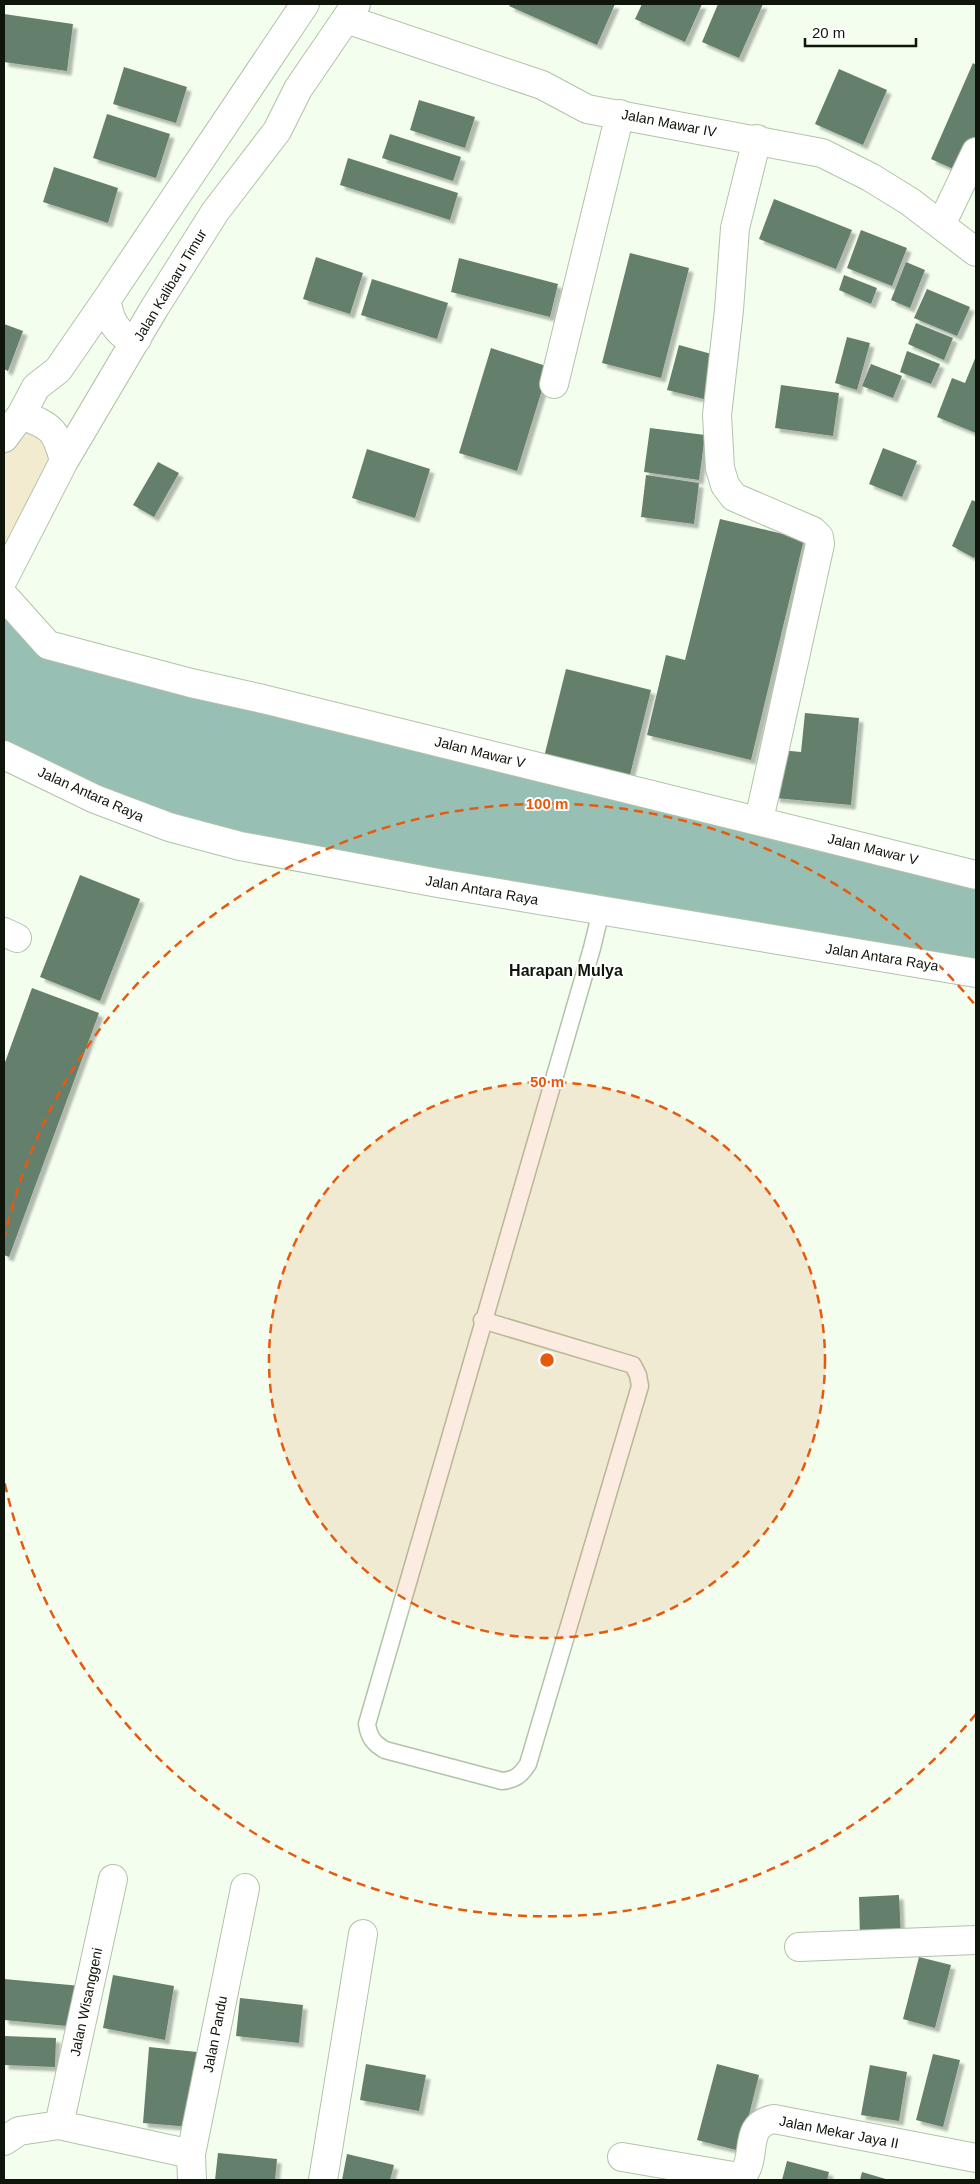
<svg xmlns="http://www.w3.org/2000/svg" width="980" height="2184" viewBox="0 0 980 2184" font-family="Helvetica,sans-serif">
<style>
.green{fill:#f3ebcf}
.water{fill:#98bfb3}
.building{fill:#657f6d;filter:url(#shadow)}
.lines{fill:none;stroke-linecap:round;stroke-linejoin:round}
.service-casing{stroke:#b2c3a9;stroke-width:19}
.minor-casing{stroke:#b2c3a9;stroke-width:30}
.tertiary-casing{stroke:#b2c3a9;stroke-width:30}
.service{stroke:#fff;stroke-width:16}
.minor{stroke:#fff;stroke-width:28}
.tertiary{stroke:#fff;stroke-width:28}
.ring{fill:none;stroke:#e8590c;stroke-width:2.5;stroke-dasharray:9 6}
.labels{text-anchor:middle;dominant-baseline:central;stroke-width:4;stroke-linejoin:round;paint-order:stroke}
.street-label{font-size:14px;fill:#0f150b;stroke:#fff}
.quarter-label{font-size:16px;font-weight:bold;fill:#0f150b;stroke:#fff}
.centre{fill:#e8590c;stroke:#fff;stroke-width:2.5}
.ring-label{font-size:15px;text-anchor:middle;font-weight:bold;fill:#e8590c;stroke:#fff;stroke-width:4;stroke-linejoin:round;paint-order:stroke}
</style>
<defs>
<filter id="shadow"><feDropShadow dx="4.5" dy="4.5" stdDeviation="1" flood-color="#0004"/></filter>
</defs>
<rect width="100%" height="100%" fill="#f3feee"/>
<path class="green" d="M21,415L64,461L4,578V438Z"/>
<path class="water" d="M4,596L48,645L976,875V972L240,846L4,755Z"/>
<path class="building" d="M511,4H615L597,45L509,6Z
M642,4H702L685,42L635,19Z
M718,4H763L739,58L702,42Z
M4,14L73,24L67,71L4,62Z
M973,63L976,65V134L960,172L931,159Z
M124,67L187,87L176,123L113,104Z
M839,69L887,90L863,145L815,124Z
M419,100L475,117L465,148L410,130Z
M107,114L170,134L156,178L93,158Z
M390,134L461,157L453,181L382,158Z
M348,158L458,193L450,220L340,185Z
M54,167L118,188L108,223L43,202Z
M774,199L852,230L836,269L759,239Z
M861,230L907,248L892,286L847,268Z
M630,253L689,268L661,378L602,363Z
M316,257L363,273L350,314L303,299Z
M459,258L558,284L550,317L451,292Z
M906,262L925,270L910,308L891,300Z
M844,275L877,288L871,304L839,290Z
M372,279L448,303L437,339L361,315Z
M927,289L970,307L957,336L914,318Z
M916,323L953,338L944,360L908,344Z
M4,324L23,331L8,371L4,369Z
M847,337L870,343L857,390L835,383Z
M679,345L715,355L704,399L667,390Z
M491,348L549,367L517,471L459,453Z
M907,351L940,364L931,384L900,372Z
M976,356V433L937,417L952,378L965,383Z
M871,364L902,376L893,398L862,386Z
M781,385L839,393L833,436L775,428Z
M650,428L705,435L699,480L644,472Z
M883,448L917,461L902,497L869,484Z
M367,449L430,469L415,518L352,498Z
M158,462L179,473L154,517L133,505Z
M646,475L699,483L694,524L641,517Z
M972,500L976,502V554L974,558L952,546Z
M720,519L804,539L751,760L647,735L666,655L685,660Z
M566,669L651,690L629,779L544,757Z
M805,713L859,718L851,805L775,798L780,750L801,752Z
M80,875L140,899L100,1001L40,977Z
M32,988L99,1013L9,1257L4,1255V1065Z
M899,1895L901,1938L860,1939L859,1897Z
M919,1957L951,1965L935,2028L903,2019Z
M113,1975L174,1986L165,2040L103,2028Z
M4,1979L81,1986L78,2027L4,2020Z
M240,1998L303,2005L299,2043L236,2036Z
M4,2036L56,2038L55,2067L4,2065Z
M149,2047L197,2052L191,2127L143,2123Z
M933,2054L960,2060L943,2127L916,2120Z
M366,2064L426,2075L419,2111L360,2100Z
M717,2064L759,2075L740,2151L697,2140Z
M870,2065L907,2072L899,2121L861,2115Z
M218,2153L277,2159L275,2180H215Z
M347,2154L394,2165L390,2180H342Z
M787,2161L829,2172L827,2180H782Z
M862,2172L889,2180H860Z"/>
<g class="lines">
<defs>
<path id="service" d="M482,1320L633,1365L638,1375L640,1386L528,1764C521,1775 515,1780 502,1781L385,1750C373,1743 369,1737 367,1724L592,948L601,911"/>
<path id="minor" d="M346,19L542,85L587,109L822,153L870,177L909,201L976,252
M757,139L735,228L729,310L717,415L720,468L725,485L734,497L813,531L819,537L820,544L759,820
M941,225L976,152
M554,384L620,114
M4,596L48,645L191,683L263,699L976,875
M4,932L17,938
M799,1947L976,1940
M59,2125L113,1879
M4,2141L19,2131L59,2125L191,2154
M622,2157L733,2176L743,2175C758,2155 742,2125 774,2119L976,2158
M192,2180L191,2154L245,1888
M323,2180L363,1934"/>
<path id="tertiary" d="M107,299C108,317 117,338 137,339
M21,415C52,426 56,430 64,461
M4,438L21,415L36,387L58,370L107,299L305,4
M4,578L64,461L155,307L215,212L277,131L298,89L356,4
M4,755L95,799L169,827L240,846L438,883L976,973"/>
</defs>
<use href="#service" class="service-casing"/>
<use href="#minor" class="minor-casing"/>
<use href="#tertiary" class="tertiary-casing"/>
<use href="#service" class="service"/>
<use href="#minor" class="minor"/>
<use href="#tertiary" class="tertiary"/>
</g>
<circle cx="547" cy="1360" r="278" fill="#e8590c" fill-opacity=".12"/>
<g class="ring">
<circle cx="547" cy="1360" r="278"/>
<path d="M976 1714A556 556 0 0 1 4 1480M4 1240A556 556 0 0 1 976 1006"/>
</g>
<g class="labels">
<g class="street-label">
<text transform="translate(669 123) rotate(11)">Jalan Mawar IV</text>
<text transform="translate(170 285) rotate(-59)">Jalan Kalibaru Timur</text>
<text transform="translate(480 752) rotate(14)">Jalan Mawar V</text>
<text transform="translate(91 794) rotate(24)">Jalan Antara Raya</text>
<text transform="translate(873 849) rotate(14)">Jalan Mawar V</text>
<text transform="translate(482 890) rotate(10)">Jalan Antara Raya</text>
<text transform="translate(882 957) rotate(9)">Jalan Antara Raya</text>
<text transform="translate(86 2002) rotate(-78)">Jalan Wisanggeni</text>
<text transform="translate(215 2034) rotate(-79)">Jalan Pandu</text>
<text transform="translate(839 2132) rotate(11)">Jalan Mekar Jaya II</text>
</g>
<g class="quarter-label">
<text x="566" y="970">Harapan Mulya</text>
</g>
</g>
<circle cx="547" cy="1360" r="8" class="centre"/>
<g class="ring-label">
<text x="547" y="809">100 m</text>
<text x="547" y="1087">50 m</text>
</g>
<rect width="980" height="2184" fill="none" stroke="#0f150b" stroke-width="10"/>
<path d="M805 38v8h111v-8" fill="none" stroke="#0f150b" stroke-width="2.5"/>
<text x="812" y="38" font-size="15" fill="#0f150b" stroke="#ffffff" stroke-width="4" paint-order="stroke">20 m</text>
</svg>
